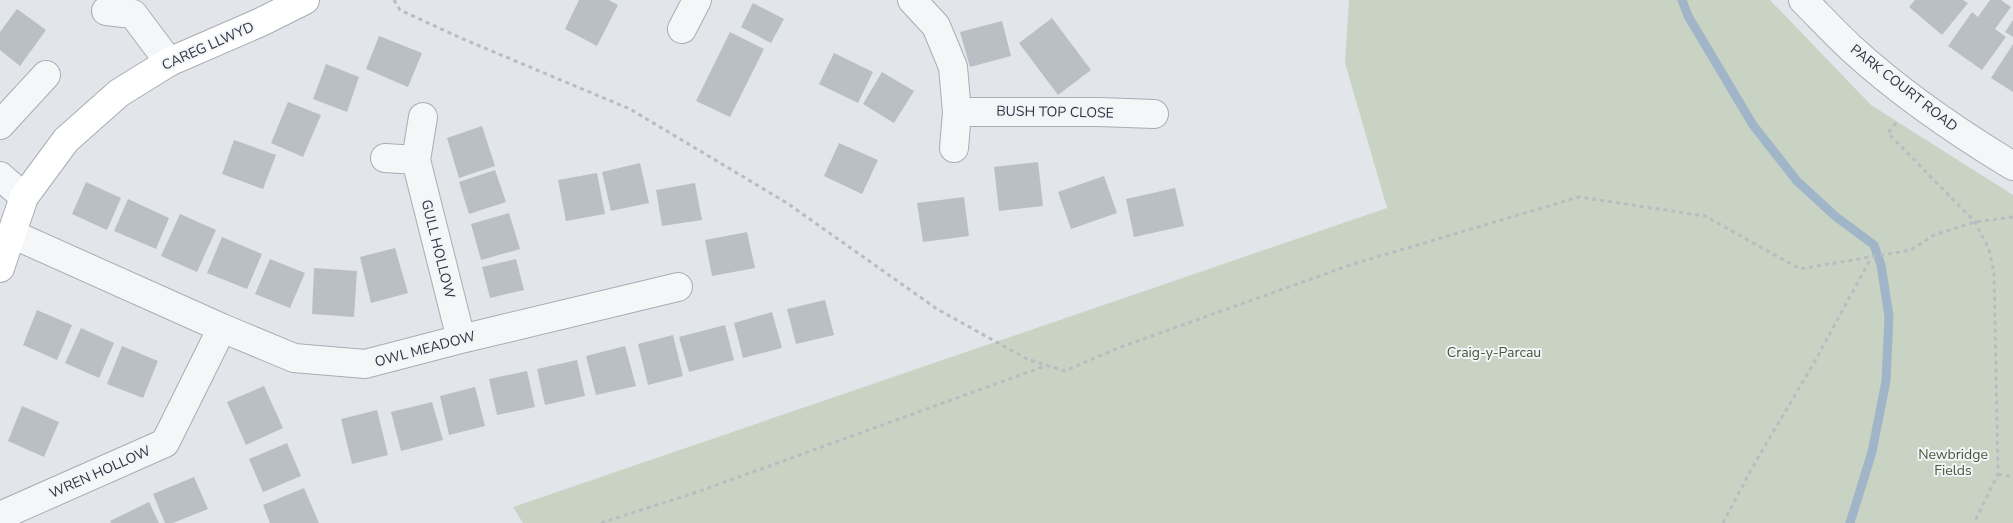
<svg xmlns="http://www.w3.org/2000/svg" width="2013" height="523" viewBox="0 0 2013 523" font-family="'Nunito Sans',sans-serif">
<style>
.green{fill:#c9d3c4}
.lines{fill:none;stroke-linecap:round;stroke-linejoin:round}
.stream{stroke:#a0b5c7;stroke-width:9}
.building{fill:#babfc6}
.street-casing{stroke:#a8adb4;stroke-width:30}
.secondary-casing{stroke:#a8adb4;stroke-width:30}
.path{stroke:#b9bcc1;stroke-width:3;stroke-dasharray:4 4;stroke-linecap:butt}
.street{stroke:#f5f6f8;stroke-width:28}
.secondary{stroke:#fff;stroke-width:28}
.labels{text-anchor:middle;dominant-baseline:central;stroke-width:4;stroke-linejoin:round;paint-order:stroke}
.street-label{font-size:14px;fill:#2c3440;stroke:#f2f4f7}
.park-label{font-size:14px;fill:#425b3a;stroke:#f2f4f7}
</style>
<rect width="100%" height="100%" fill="#e2e6ea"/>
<path class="green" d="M1349,0H1770L1871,105L2013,195V523H523L513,507L1387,208L1345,63Z"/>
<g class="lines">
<path class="stream" d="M1682,0L1688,16L1753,125L1797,181L1835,216L1874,245L1881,265L1889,316L1886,381L1872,452L1850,523"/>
</g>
<path class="building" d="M579,0H609L618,5L597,46L565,29Z
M1915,0H1963L1968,3L1942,35L1909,7Z
M1990,0H2001L2011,7L1995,29L2006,37L1982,70L1948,46L1972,12L1978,17Z
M753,3L784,19L771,43L741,27Z
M17,9L46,30L20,66L0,50V32Z
M1052,18L1091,70L1058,95L1019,43Z
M2013,20V37L2005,32Z
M1002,21L1011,56L970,67L960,32Z
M730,32L764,49L730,117L696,101Z
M379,36L422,53L408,87L366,69Z
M2013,44V92L1991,78Z
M834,53L873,72L858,103L819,84Z
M326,64L359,77L347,112L313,99Z
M882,72L914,91L894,123L863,104Z
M288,102L321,115L303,157L271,143Z
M482,126L495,166L459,178L447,138Z
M234,140L276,155L263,189L222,174Z
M839,143L878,160L862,194L824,176Z
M1038,162L1043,206L999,211L994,167Z
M640,163L649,203L611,211L602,172Z
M495,170L506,202L469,214L459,182Z
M597,173L605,214L566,221L558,180Z
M1104,176L1117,213L1071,229L1058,192Z
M86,182L121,198L107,230L72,214Z
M695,183L702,220L662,226L656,190Z
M1175,188L1184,226L1134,237L1126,199Z
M964,197L969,236L923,242L917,203Z
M128,199L169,218L156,249L114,231Z
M509,213L520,249L481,260L471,224Z
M180,214L216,230L197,272L161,256Z
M747,232L755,268L712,276L705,240Z
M222,237L262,254L247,289L207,273Z
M395,248L408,293L371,303L360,257Z
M270,259L305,273L290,308L255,294Z
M516,259L524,290L490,298L482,267Z
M314,268L357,271L354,317L312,314Z
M825,300L834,335L796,344L787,309Z
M37,310L72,325L57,360L23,345Z
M772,312L782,348L743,358L734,323Z
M725,325L734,360L689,372L679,337Z
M81,328L114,343L99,378L65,363Z
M673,335L683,376L648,385L638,344Z
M122,346L158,361L143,398L107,384Z
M625,346L636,386L596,395L586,356Z
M577,360L585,396L545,405L537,369Z
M527,371L535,407L497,415L489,379Z
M264,386L283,428L246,445L227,402Z
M475,387L485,426L449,435L440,396Z
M432,402L443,440L401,451L391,412Z
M22,406L59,422L44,457L8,441Z
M377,410L388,455L352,464L341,419Z
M287,443L301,476L263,492L249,459Z
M194,477L208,509L173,523H165L153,494Z
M304,488L319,523H270L263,505Z
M149,502L159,523H111L110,521Z"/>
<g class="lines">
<defs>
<path id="street" d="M912,0L936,26L953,67L957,112L954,148
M1803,0C1819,16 1835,33 1852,49C1900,93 1957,132 2013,166
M106,11L133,14L169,62
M682,29L697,0
M957,112H1099L1154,114
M423,117L416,160L461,339
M0,125L46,75
M385,158L416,160
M0,176L24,197
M12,234L222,328L294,358L365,364L461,339L678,287
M0,516L165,443L222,328"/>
<path id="secondary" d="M0,268L24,197L66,140L119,93L169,62L261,22L305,0"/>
</defs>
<use href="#street" class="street-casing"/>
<use href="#secondary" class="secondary-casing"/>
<path class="path" d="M394,0L400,10L463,39L630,109L787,203L937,309L1027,359L1065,371L1118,348L1353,264L1579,197L1705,216L1800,269L1911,250L1934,235L1975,222L2013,217
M1896,123L1888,133L1975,222L1989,249L1994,273L1998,474L1974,523
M1998,474L2013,477
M601,523L700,491L1048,365
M1723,523L1752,468L1815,361L1871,258"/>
<use href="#street" class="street"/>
<use href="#secondary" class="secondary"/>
</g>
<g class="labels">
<g class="street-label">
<text transform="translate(208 46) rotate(-24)">CAREG LLWYD</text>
<text transform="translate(1904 88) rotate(38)">PARK COURT ROAD</text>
<text transform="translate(1055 112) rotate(1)">BUSH TOP CLOSE</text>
<text transform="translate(438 249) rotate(76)">GULL HOLLOW</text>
<text transform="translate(425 349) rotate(-15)">OWL MEADOW</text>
<text transform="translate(100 472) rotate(-24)">WREN HOLLOW</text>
</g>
<g class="park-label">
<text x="1494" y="352">Craig-y-Parcau</text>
<text x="1953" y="454">Newbridge<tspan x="1953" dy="16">Fields</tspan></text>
</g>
</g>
</svg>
